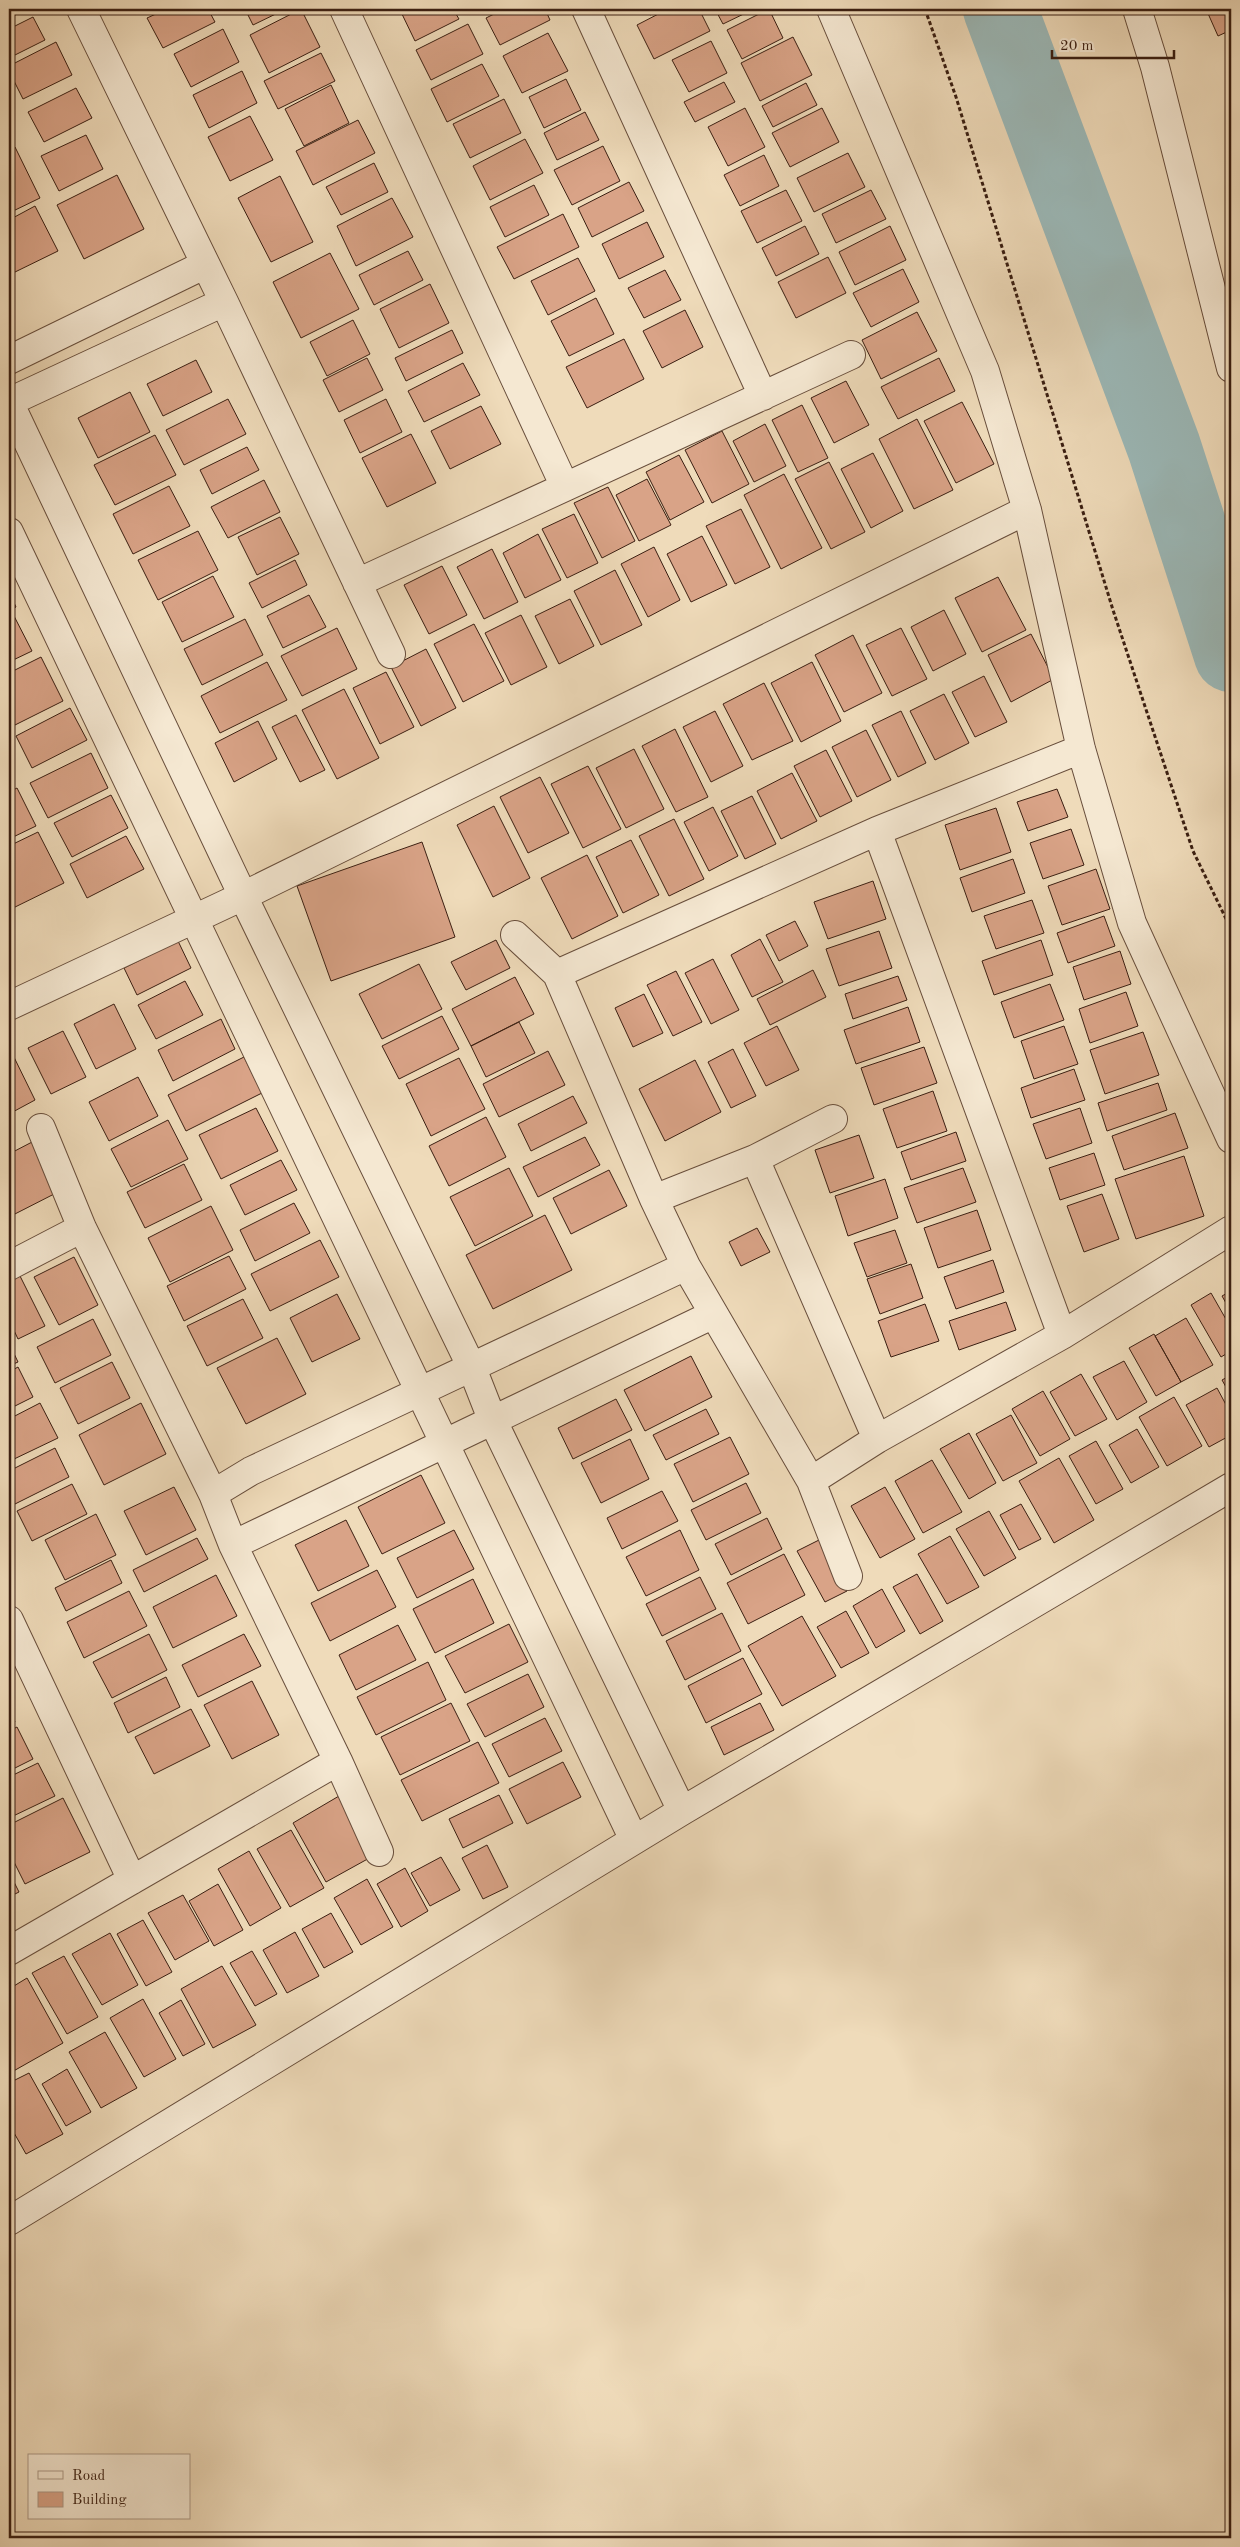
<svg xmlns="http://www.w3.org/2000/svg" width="1240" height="2547" viewBox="0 0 1240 2547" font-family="'Old Standard TT',serif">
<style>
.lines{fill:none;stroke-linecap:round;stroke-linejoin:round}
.river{stroke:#9cb9b8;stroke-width:74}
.building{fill:#d9a387;stroke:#3b1f12}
.street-casing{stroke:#684e3c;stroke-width:30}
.path{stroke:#3b1f12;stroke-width:3;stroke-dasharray:4 2.5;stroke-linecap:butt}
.street{stroke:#f5e8d2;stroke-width:28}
</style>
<rect width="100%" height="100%" fill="#efdbba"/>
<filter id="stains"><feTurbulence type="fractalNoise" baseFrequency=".004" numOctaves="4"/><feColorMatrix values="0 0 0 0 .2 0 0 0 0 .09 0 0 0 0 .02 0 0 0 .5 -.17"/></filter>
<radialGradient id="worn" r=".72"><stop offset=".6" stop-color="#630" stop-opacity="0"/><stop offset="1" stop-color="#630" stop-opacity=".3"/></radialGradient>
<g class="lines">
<path class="river" d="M1000,9L1164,447L1231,655"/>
</g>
<path class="building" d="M9,9H27L9,18Z
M167,9H208L215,22L163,48L147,18Z
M245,9H286L253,25Z
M301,9L320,47L269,73L250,35Z
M407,9H453L459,19L415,41L401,12Z
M504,9H545L550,20L500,45L486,18Z
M646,9H663L650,15Z
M668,9H699L710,31L654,59L637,25Z
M715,9H754L723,24Z
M769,9L783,38L742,59L727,30Z
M1206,9H1231V30L1218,36Z
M33,17L45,40L9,58V29Z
M468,24L483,54L431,80L416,50Z
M223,29L239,62L191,87L174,54Z
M548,33L568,71L522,93L503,56Z
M793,37L812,75L760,101L741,63Z
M711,41L727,73L689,92L672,60Z
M56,42L72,75L23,99L9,71V66Z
M321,53L335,81L278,109L264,81Z
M482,64L499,96L447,122L431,89Z
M242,71L257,103L209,128L193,95Z
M566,79L581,110L544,128L529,97Z
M724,82L735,102L695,122L684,102Z
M806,83L817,105L773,127L762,106Z
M331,85L349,123L304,146L285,109Z
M76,88L92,118L44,142L28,112Z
M504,99L521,133L470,158L453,124Z
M745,108L765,147L728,166L708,127Z
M822,108L839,142L790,167L772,133Z
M585,112L599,140L557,160L544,133Z
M250,116L273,160L230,181L208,137Z
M358,120L375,153L313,185L296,151Z
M86,135L103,169L59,191L41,156Z
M525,139L543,173L490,200L473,166Z
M603,146L620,181L572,205L554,170Z
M15,147L40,198L9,213V150Z
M848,153L865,187L814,212L797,178Z
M764,155L779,186L740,206L724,175Z
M374,163L388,192L341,215L326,187Z
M117,175L144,229L84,259L57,205Z
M280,176L313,242L271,262L238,198Z
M629,182L644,211L592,237L578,208Z
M534,185L549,215L505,237L490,207Z
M786,190L802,221L757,243L741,211Z
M871,190L886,219L836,243L822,214Z
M392,198L413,237L356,266L337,226Z
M35,206L58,251L13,273L9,266V220Z
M563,214L579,247L514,279L497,247Z
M647,222L664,257L619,279L602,244Z
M805,226L819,254L776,276L762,248Z
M890,226L906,260L855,285L839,252Z
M408,251L423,280L374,305L359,275Z
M330,253L359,309L301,338L273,282Z
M828,257L846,293L796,318L778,282Z
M578,258L595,291L548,315L531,281Z
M903,269L919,302L871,327L853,293Z
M665,270L681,300L644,318L628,288Z
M430,284L449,323L399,348L380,309Z
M596,298L614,334L569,356L551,321Z
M685,310L703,347L662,368L643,331Z
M917,312L937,351L881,379L862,340Z
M353,320L370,354L327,376L310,342Z
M452,330L463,353L406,381L395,358Z
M624,339L644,379L587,408L566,367Z
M367,358L383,390L339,412L323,380Z
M939,358L955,391L898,419L881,387Z
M196,360L212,392L163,416L147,384Z
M463,363L480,395L424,422L408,391Z
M846,381L869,425L834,443L811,398Z
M130,392L150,432L98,458L78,418Z
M228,399L246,434L184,465L166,430Z
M386,399L402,432L360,453L344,420Z
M962,402L994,464L956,483L924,421Z
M802,405L828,458L798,472L772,420Z
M481,406L501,444L450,469L431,431Z
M917,419L953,490L914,509L879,439Z
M765,424L786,466L754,482L733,441Z
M722,431L749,484L712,503L685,450Z
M411,434L436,483L387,507L362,458Z
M155,435L176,475L115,505L94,465Z
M247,447L259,470L212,494L200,470Z
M873,453L903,511L871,528L841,469Z
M679,455L704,502L670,520L646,472Z
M829,462L865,532L831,549L795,479Z
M784,474L822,548L781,569L744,495Z
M647,479L671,525L639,541L616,495Z
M264,480L280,512L228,538L211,507Z
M169,486L190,526L133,554L113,514Z
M608,487L635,541L602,558L574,503Z
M741,509L770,567L735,584L706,526Z
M574,514L598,563L567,578L542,529Z
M280,517L299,554L257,575L238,537Z
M198,531L218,570L158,600L138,560Z
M538,534L561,580L525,598L503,553Z
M702,536L727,585L691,602L667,554Z
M654,547L680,600L648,617L621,564Z
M492,549L518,602L484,619L457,567Z
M295,560L307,585L262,608L249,583Z
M442,566L467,615L429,634L404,585Z
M615,570L642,625L601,645L574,591Z
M213,576L234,617L182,642L162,602Z
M998,577L1026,630L982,652L955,598Z
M9,592L16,607L9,611Z
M309,595L326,627L283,648L267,616Z
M570,599L594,646L559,664L535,616Z
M944,610L966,654L933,671L911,627Z
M521,615L547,667L511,685L485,633Z
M14,616L32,651L9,662V619Z
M245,619L263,655L202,685L184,649Z
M474,624L504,681L463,702L434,644Z
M337,628L357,669L302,696L281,656Z
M901,628L927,679L892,696L866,645Z
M1031,634L1054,679L1011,702L988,655Z
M853,635L882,693L844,712L815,655Z
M426,649L456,708L421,726L391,667Z
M41,657L63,701L9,728V673Z
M267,662L287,700L220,733L201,696Z
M812,662L841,721L801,742L771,683Z
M386,672L414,727L380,744L353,688Z
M984,676L1007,722L975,737L952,692Z
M764,683L793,741L752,760L723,704Z
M344,689L379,758L337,779L302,710Z
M944,694L969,743L935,760L910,711Z
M70,708L87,740L32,768L16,736Z
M715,711L743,766L711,782L683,727Z
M901,711L926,763L898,777L872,725Z
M296,715L325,770L300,782L272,727Z
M258,721L277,759L234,782L215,743Z
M675,729L708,797L676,812L642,746Z
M866,730L891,780L857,797L832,747Z
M634,749L664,809L626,828L596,768Z
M826,750L852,801L820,817L794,766Z
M91,753L108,788L48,818L30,783Z
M588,766L621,829L583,848L551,784Z
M792,773L817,821L781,839L757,791Z
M540,777L569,833L528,853L500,797Z
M17,788L36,826L9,839V792Z
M1057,789L1068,817L1028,831L1017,802Z
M111,795L128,828L72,857L54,823Z
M752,796L776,844L745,859L721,811Z
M494,806L530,878L493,897L457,825Z
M713,807L738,856L709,871L684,822Z
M996,808L1011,852L960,870L945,825Z
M674,819L704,879L669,896L639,836Z
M1071,829L1084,865L1043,879L1030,843Z
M38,832L64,883L9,910V846Z
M126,836L144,869L87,898L70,864Z
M631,840L659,895L623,913L596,857Z
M422,842L455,937L331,981L297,886Z
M587,855L618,916L572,939L541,878Z
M1013,859L1025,893L972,912L960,878Z
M1096,869L1110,909L1062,925L1048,886Z
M873,881L886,919L828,939L814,902Z
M1032,900L1044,933L996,949L984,916Z
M1104,916L1115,946L1068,963L1057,933Z
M795,921L808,946L779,961L766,935Z
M879,931L892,968L839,986L826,949Z
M760,939L783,982L752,997L731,955Z
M496,940L510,968L466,990L451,962Z
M1041,940L1053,975L994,995L982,961Z
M178,941L191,968L137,995L124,968Z
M1120,951L1131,984L1084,1000L1073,967Z
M713,959L739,1010L711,1024L685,973Z
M419,964L442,1009L382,1039L359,994Z
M813,970L826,997L770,1025L757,999Z
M676,971L702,1022L673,1036L647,985Z
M898,976L907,1000L853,1019L845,994Z
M515,977L534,1014L471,1046L452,1009Z
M185,981L203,1015L156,1039L138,1005Z
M1050,984L1064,1020L1014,1038L1001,1002Z
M1126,992L1138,1026L1090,1043L1079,1009Z
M644,994L663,1033L633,1047L615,1008Z
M114,1004L136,1049L96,1069L74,1024Z
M908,1007L920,1042L856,1064L844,1030Z
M442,1016L459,1049L399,1079L382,1046Z
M221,1019L235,1049L173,1081L158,1050Z
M519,1022L535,1053L486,1077L471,1046Z
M777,1026L799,1070L766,1086L744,1043Z
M1064,1026L1078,1064L1034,1079L1021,1041Z
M63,1031L86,1077L51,1094L28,1048Z
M1143,1032L1159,1075L1105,1094L1090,1050Z
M9,1047L35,1100L9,1114Z
M924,1047L937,1083L874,1105L861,1068Z
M733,1049L756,1096L731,1108L708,1062Z
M548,1051L565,1085L499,1117L483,1084Z
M244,1057L262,1093L186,1131L168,1095Z
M459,1058L485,1109L431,1136L406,1084Z
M695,1060L721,1112L665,1141L639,1089Z
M1074,1069L1085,1100L1031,1118L1021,1088Z
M138,1077L158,1116L109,1141L89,1102Z
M1158,1083L1167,1110L1107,1131L1098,1103Z
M933,1091L947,1131L897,1148L883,1109Z
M573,1096L587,1123L531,1151L518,1124Z
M256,1108L278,1151L221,1179L199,1135Z
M1080,1108L1092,1143L1046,1159L1033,1124Z
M1175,1113L1188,1148L1124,1170L1112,1136Z
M486,1117L506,1157L449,1186L429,1146Z
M168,1120L188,1159L131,1187L111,1149Z
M956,1132L966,1161L911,1180L901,1152Z
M859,1135L874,1178L830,1193L815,1150Z
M585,1137L600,1165L538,1197L523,1167Z
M34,1141L60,1191L9,1217V1154Z
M1094,1153L1105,1185L1060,1200L1049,1168Z
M1184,1156L1204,1216L1136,1239L1115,1179Z
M281,1160L297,1190L245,1215L230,1185Z
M184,1164L202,1200L145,1228L127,1192Z
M509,1168L533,1216L475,1246L450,1197Z
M963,1168L976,1202L917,1223L904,1188Z
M609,1170L627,1206L571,1234L553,1198Z
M885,1179L898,1218L848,1236L835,1196Z
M1102,1194L1119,1239L1084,1252L1067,1206Z
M294,1203L310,1233L255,1261L240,1230Z
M211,1206L233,1250L170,1282L148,1238Z
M977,1210L991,1250L938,1268L924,1228Z
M545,1215L572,1270L493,1309L466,1255Z
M757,1228L770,1252L741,1266L729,1242Z
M895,1230L907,1263L867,1277L854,1243Z
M320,1240L339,1277L270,1311L251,1274Z
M229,1256L246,1289L184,1321L167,1286Z
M74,1257L98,1305L59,1325L34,1277Z
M993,1260L1004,1292L956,1309L944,1277Z
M911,1264L923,1298L880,1314L867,1279Z
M20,1276L45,1326L18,1339L9,1320V1282Z
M1231,1291V1312L1222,1296Z
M1211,1293L1231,1328V1351L1221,1357L1191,1305Z
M337,1294L360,1339L312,1362L290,1318Z
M243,1299L263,1338L207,1366L187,1326Z
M1006,1302L1016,1330L959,1350L949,1321Z
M925,1304L939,1341L891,1357L878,1321Z
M1186,1318L1213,1365L1181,1382L1155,1336Z
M93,1319L111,1355L55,1383L37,1347Z
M1154,1334L1181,1382L1156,1396L1129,1348Z
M277,1338L306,1394L246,1424L217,1368Z
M9,1343L18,1362L9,1366Z
M691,1356L712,1397L645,1431L624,1390Z
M1124,1361L1147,1402L1117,1420L1093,1377Z
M112,1362L130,1398L78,1424L60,1388Z
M18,1367L33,1397L9,1409V1372Z
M1081,1374L1107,1419L1075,1436L1050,1392Z
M1231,1375V1396L1222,1380Z
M1217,1388L1231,1414V1435L1209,1447L1186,1405Z
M1043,1391L1070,1439L1040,1456L1012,1409Z
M1174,1397L1202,1446L1167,1466L1139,1417Z
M616,1399L632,1430L573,1459L558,1428Z
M40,1403L58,1438L12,1460L9,1452V1419Z
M141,1403L166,1454L104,1485L79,1435Z
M706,1409L719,1434L666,1460L653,1435Z
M1011,1415L1037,1463L1003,1481L976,1434Z
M1137,1429L1159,1467L1131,1483L1109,1445Z
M969,1433L996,1483L969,1499L940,1449Z
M730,1437L749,1474L693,1502L674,1464Z
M630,1439L649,1479L601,1503L581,1463Z
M1096,1441L1123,1489L1096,1504L1069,1456Z
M55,1448L69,1477L9,1507V1471Z
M1059,1458L1094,1520L1054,1543L1019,1481Z
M932,1460L962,1512L923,1533L895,1481Z
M421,1475L445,1523L382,1554L358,1507Z
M746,1483L761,1513L706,1540L691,1510Z
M72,1484L87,1514L32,1541L17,1511Z
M174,1487L196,1530L146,1555L124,1511Z
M885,1487L915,1539L880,1558L851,1506Z
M662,1491L678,1521L622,1549L607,1518Z
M1021,1504L1041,1539L1019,1550L1000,1515Z
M989,1511L1016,1558L984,1576L956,1529Z
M96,1514L116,1555L65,1580L45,1540Z
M767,1518L782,1549L731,1575L715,1544Z
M346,1520L369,1566L318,1591L295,1545Z
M454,1530L474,1569L417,1598L397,1558Z
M680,1530L699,1570L646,1596L626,1557Z
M950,1536L979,1587L947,1604L918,1554Z
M197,1538L208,1559L144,1592L133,1570Z
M819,1540L847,1591L825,1602L797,1551Z
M784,1554L805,1595L748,1624L727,1583Z
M111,1560L122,1583L66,1611L55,1588Z
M377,1570L396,1607L330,1641L311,1603Z
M917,1574L943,1621L920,1634L893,1587Z
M216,1575L237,1616L173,1648L153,1607Z
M700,1577L716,1609L662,1636L646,1604Z
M473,1579L494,1623L435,1653L413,1609Z
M882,1589L905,1631L876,1648L853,1606Z
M129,1591L147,1626L84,1658L67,1622Z
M846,1611L869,1653L841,1668L817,1627Z
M722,1613L741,1651L685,1680L666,1641Z
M802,1616L836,1676L782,1706L748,1646Z
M509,1624L528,1662L465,1693L445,1656Z
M398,1625L416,1660L356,1690L339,1655Z
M149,1634L167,1670L112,1698L93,1662Z
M244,1634L261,1666L198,1697L182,1665Z
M743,1658L762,1694L706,1723L688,1686Z
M428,1662L446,1700L376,1735L357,1697Z
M528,1674L544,1707L485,1737L467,1704Z
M166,1677L180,1707L128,1733L114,1703Z
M252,1681L279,1735L232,1759L204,1705Z
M451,1703L470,1741L400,1775L381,1737Z
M760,1703L774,1730L724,1755L711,1727Z
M191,1709L210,1746L154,1774L135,1737Z
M9,1710L15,1722L9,1725Z
M545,1718L562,1751L509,1777L492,1744Z
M17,1727L33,1759L9,1771V1731Z
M478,1742L499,1783L422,1821L401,1780Z
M563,1762L581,1797L527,1824L509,1789Z
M38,1763L55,1796L9,1818V1777Z
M499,1795L513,1823L463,1848L449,1819Z
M339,1796L373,1856L326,1882L293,1823Z
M63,1798L90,1852L25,1884L9,1852V1825Z
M291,1830L324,1888L290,1907L257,1849Z
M487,1845L508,1887L483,1899L462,1858Z
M249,1851L281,1908L250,1926L218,1869Z
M441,1857L460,1890L430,1906L411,1873Z
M405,1868L428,1911L401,1927L377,1884Z
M9,1872L19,1892L9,1897Z
M367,1879L393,1927L361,1945L334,1898Z
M218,1884L243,1930L214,1946L189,1901Z
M183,1895L209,1941L175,1960L148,1913Z
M331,1913L353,1952L324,1968L302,1929Z
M143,1920L172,1972L146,1986L117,1934Z
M295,1932L319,1976L287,1993L263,1950Z
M110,1933L138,1985L102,2005L72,1954Z
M252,1951L277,1994L255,2006L230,1963Z
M64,1956L98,2017L67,2034L32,1973Z
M222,1966L256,2025L213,2048L181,1989Z
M27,1978L63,2043L10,2073L9,1989Z
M143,1999L176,2059L144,2077L110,2018Z
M181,2000L205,2044L183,2056L159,2013Z
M105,2032L137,2088L101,2108L69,2052Z
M67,2069L91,2112L66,2126L42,2084Z
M29,2073L63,2134L26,2154L9,2124V2083Z"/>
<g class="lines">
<defs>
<path id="street" d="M81,9L224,302L391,654
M344,9L565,487
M586,9L763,396
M831,9L985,371L1027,510L1081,749L1132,923L1231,1139
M1137,9L1155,67L1231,368
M9,360L204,265
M9,402L243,896L472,1368L492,1419L682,1811
M9,402L224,302
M9,532L634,1840
M357,583L851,355
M877,831L1062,1335
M515,935L557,974L654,1199L686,1266L811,1481L848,1576
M557,974L877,831L1081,749
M9,1006L243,896L1027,510
M41,1128L82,1228L213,1494L233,1545L338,1761L379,1852
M755,1159L877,1439
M654,1199L755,1159L833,1119
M9,1266L82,1228
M811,1481L877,1439L1062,1335L1231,1230
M213,1494L251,1471L686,1266
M233,1545L712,1315
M9,1620L132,1880
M9,1951L338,1761
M9,2221L682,1811L1231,1487"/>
</defs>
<use href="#street" class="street-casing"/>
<path class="path" d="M925,9L956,97L1113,610L1193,851L1231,929"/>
<use href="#street" class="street"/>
</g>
<rect width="1240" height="2547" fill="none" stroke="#efdbba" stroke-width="30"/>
<rect x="10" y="10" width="1220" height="2527" fill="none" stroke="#3b1f12" stroke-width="2.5"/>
<rect x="15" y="15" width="1210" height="2517" fill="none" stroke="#3b1f12"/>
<rect x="28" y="2454" width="162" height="65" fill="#f5e8d2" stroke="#ab9885"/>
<rect x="38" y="2471" width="25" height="8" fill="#f5e8d2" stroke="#ab9885"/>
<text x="72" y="2480" font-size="15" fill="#3b1f12">Road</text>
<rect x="38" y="2492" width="25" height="15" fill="#d9a387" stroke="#ab9885"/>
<text x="72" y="2504" font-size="15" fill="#3b1f12">Building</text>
<path d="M1052 50v8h122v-8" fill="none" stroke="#3b1f12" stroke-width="2.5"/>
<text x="1060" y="50" font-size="15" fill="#3b1f12" stroke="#f5e8d2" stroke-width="4" paint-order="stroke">20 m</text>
<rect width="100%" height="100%" filter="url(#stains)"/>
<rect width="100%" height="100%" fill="url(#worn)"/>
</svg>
